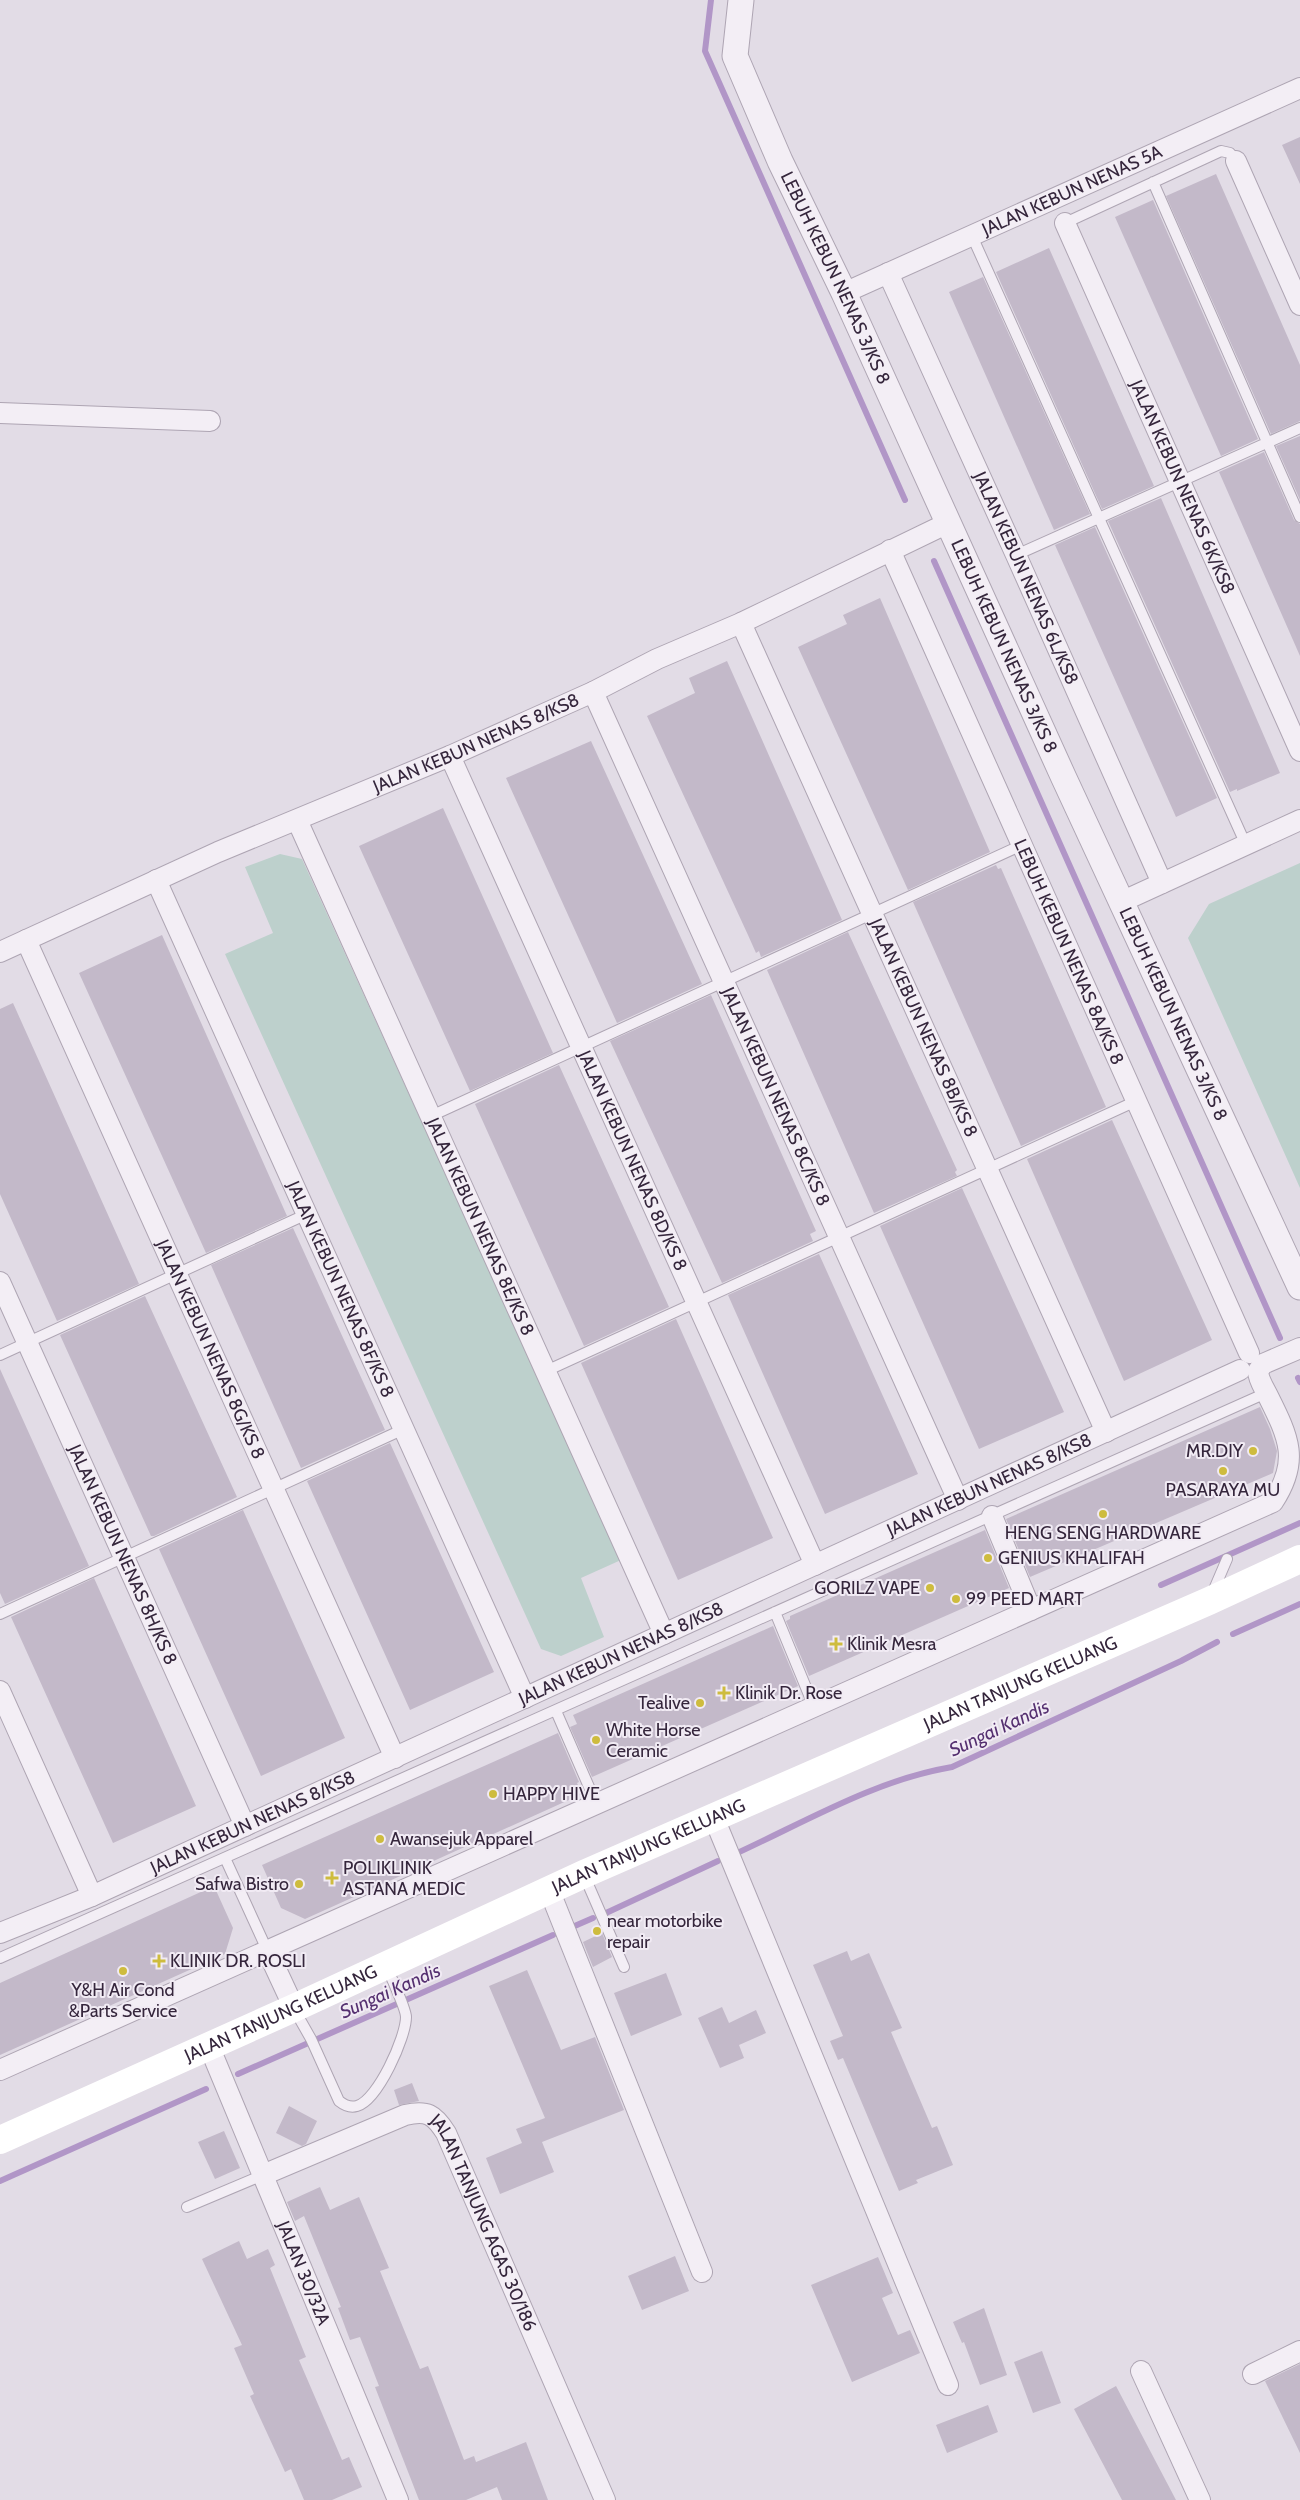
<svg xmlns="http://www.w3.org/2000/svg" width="1300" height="2500" viewBox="0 0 1300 2500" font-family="Cabin,sans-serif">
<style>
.green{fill:#bdd0cc}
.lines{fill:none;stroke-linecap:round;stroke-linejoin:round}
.stream{stroke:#b196c7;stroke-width:6}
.building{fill:#c3b9c9}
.service-casing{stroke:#aea5b3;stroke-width:12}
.minor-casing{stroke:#aea5b3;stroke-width:22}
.tertiary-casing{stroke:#aea5b3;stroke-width:27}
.service{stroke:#f3eef5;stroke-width:10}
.minor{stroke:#f3eef5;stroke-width:20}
.tertiary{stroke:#f3eef5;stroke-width:25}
.secondary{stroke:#fff;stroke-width:28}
.poi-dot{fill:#cebc3e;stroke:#f1ebf4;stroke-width:2}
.labels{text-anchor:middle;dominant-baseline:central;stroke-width:4;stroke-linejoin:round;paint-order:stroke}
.street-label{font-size:18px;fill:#35263c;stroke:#f1ebf4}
.poi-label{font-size:18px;fill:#35263c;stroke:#f1ebf4;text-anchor:start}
.water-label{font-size:19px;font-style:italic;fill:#553070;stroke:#f1ebf4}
</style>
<rect width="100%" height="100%" fill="#e2dce6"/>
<path class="green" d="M280,854L302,859L621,1560L581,1578L604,1637L561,1656L541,1649L225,954L273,933L245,867Z
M1300,863V1188L1188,938L1209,904Z"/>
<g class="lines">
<path class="stream" d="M711,0L705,51L905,500
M934,561L1280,1338
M1298,1378L1300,1382
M1161,1585L1300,1523
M1233,1634L1300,1604
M735,1854C805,1822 875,1780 952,1767L1181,1661L1217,1642
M606,1913L718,1861
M570,1928L593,1918
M238,2074L553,1935
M0,2181L206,2089"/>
</g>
<path class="building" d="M1300,137V184L1282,145Z
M1216,174L1300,365V421L1271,434L1166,196Z
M1153,200L1258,439L1221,456L1115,217Z
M1049,248L1154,486L1102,509L996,272Z
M983,277L1090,514L1054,530L949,292Z
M1300,436V500L1276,446Z
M1264,452L1294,520L1300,524V656L1219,472Z
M1161,498L1280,773L1237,791V789L1230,792L1108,521Z
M1095,527L1217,798L1176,817L1055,545Z
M880,598L990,852L908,890L798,647L847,624L843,615Z
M727,661L842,920L761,957L759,951L756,953L748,935L647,716L695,693L689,678Z
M591,741L702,984L617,1023L506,778Z
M443,808L553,1053L470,1091L359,846Z
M996,865L998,869L1001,868L1106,1107L1021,1146L913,902Z
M848,932L957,1170L955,1172L957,1176L874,1213L767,970Z
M162,935L287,1216L206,1253L79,973Z
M711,995L816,1231L810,1234L813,1241L722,1283L610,1041Z
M13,1003L139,1284L57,1321L0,1194V1009Z
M559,1065L669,1307L584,1346L475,1104Z
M1112,1120L1212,1340L1124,1381L1027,1159Z
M962,1188L1064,1412L979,1449L880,1226Z
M293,1228L385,1430L301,1468L211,1265Z
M819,1254L918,1474L825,1514L728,1295Z
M145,1296L237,1497L154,1536H151L60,1335Z
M676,1319L773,1538L678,1580L581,1363Z
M0,1369L89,1566L5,1604L0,1593Z
M1260,1407L1270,1429L1277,1451L1273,1473L1030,1577L1006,1519Z
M390,1443L494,1672L410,1710L307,1481Z
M243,1510L345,1738L261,1776L159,1549Z
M985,1530L1009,1588L809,1676L786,1621L790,1619V1616Z
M94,1578L196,1806L113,1843L11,1617Z
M773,1626L798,1686L592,1777L570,1727L577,1724L573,1715Z
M558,1733L579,1782L577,1783L582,1794L305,1919L281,1908L262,1865Z
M214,1886L233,1928L225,1954L0,2055V1983Z
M602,1933L612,1957L593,1967L583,1942Z
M847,1951L851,1961L869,1953L902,2028L891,2032L932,2128L937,2126L953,2165L916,2180L918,2183L899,2191L843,2058L838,2060L830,2041L843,2036L813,1965Z
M527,1970L561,2050L595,2037L624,2110L542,2142L554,2172L500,2194L486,2158L522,2143L516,2129L545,2118L489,1986Z
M666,1973L682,2015L631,2036L614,1993Z
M722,2007L729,2023L756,2010L766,2033L739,2045L744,2058L720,2068L698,2018Z
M412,2083L419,2101L399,2105L394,2090Z
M289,2106L317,2121L306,2144L302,2146L276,2133Z
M224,2131L240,2168L215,2179L198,2142Z
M320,2187L330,2210L359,2197L389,2268L380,2271L420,2369L428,2366L464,2460L474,2456L476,2462L526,2442L548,2500H502L497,2487L466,2500H419L375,2387L379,2386L360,2337L350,2340L338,2308L341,2307L304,2216L295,2221L287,2202Z
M239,2241L247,2259L268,2249L275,2265L270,2268L306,2357L299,2360L342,2460L349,2457L362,2487L332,2500H304L291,2469L285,2472L250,2396L254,2394L234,2348L242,2345L202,2259Z
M675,2256L689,2291L642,2310L628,2276Z
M878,2257L893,2293L882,2298L898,2335L910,2330L920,2353L852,2382L811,2285Z
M984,2308L1007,2375L980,2385L964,2342L962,2343L953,2322Z
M1042,2351L1061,2403L1033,2413L1014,2362Z
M1300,2364V2453L1265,2381Z
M1116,2386L1176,2500H1122L1074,2409Z
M988,2405L998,2432L947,2453L936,2425Z"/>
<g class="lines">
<defs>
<path id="service" d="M1153,182L1300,517
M1065,223L1221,151L1230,153L1236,161
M972,236L1246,845
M1016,555L1300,428
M431,1116L1022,845
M0,1355L307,1214
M546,1371L1134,1102
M1212,1594L1227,1559
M775,1612L814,1707
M0,1614L404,1429
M556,1711L596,1803
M225,1858L268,1952
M584,1875L624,1967
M0,1958L1266,1393
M294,2009L311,2039L339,2101C344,2105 350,2108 357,2106C378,2100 406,2037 406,2017C406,2008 391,1978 387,1967
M187,2207L263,2175"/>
<g id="minor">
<path d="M1236,161L1300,305"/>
<path id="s1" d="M1065,223L1300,751"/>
<path id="s2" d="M888,273L1016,555L1162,883"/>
<path id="s3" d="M844,293L1300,88"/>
<path d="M0,413L210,421"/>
<path id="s4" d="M890,550C1010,817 1127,1086 1249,1353"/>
<path id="s5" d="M741,623L1106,1432"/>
<path id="s6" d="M593,692L958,1500"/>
<path id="s7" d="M450,756L815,1565"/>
<path id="s8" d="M297,820L664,1634"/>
<path id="s9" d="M156,880L525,1698"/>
<path d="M1121,902L1300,820"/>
<path id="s10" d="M26,940L395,1758"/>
<path id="s11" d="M0,952L218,852L450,756L593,692L657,659L741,623L948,523"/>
<path id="s12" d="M0,1282L245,1826"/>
<path d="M992,1516L1031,1610"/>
<path d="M0,1691L92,1896"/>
<path d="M714,1818L948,2385"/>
<path d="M550,1892L702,2272"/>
<path id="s13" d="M0,1933L92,1896L1240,1370"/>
<path d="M268,1952L294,2008"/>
<path id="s14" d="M209,2046L398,2500"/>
<path d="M0,2070L1273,1502C1300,1461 1289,1438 1268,1396C1264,1388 1258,1379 1258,1371L1263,1364L1300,1348"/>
<path id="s15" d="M263,2175L405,2115C427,2110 434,2114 446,2133L605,2500"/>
<path d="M1141,2371L1200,2500"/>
<path d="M1253,2374L1300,2351"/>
</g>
<g id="tertiary">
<path id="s16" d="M741,0L735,56L780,161L844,293L1063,776L1300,1287"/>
</g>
</defs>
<use href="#service" class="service-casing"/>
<use href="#minor" class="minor-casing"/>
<use href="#tertiary" class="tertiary-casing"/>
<use href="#service" class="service"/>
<use href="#minor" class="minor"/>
<use href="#tertiary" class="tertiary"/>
<path class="secondary" id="s17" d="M0,2140L294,2008L584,1874L1209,1601L1300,1559"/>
</g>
<g class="poi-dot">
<circle cx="1253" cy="1451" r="5"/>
<circle cx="1223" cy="1471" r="5"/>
<circle cx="1103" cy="1514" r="5"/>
<circle cx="988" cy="1558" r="5"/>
<circle cx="930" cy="1588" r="5"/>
<circle cx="956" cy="1599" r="5"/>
<path d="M833.5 1636.5h5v5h5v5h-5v5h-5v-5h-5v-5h5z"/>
<path d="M721.5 1685.5h5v5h5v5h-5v5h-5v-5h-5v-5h5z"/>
<circle cx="700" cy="1703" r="5"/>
<circle cx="596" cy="1740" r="5"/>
<circle cx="493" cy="1794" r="5"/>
<circle cx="380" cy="1839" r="5"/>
<path d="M329.5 1870.5h5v5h5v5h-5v5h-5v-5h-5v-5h5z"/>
<circle cx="299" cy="1884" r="5"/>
<circle cx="597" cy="1931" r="5"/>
<path d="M156.5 1953.5h5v5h5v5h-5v5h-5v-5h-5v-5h5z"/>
<circle cx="123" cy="1971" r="5"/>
</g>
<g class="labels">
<g class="street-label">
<text stroke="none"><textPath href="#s3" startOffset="250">JALAN KEBUN NENAS 5A</textPath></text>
<text stroke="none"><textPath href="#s16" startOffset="300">LEBUH KEBUN NENAS 3/KS 8</textPath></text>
<text stroke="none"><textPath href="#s1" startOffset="289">JALAN KEBUN NENAS 6K/KS8</textPath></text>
<text stroke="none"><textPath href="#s2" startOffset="335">JALAN KEBUN NENAS 6L/KS8</textPath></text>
<text stroke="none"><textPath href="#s16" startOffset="705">LEBUH KEBUN NENAS 3/KS 8</textPath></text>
<text stroke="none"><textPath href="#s11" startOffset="520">JALAN KEBUN NENAS 8/KS8</textPath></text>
<text stroke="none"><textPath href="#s4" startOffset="440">LEBUH KEBUN NENAS 8A/KS 8</textPath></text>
<text stroke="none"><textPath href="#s16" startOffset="1110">LEBUH KEBUN NENAS 3/KS 8</textPath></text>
<text stroke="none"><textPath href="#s5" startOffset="444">JALAN KEBUN NENAS 8B/KS 8</textPath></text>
<text stroke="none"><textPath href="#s6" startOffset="444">JALAN KEBUN NENAS 8C/KS 8</textPath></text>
<text stroke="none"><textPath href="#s7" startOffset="444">JALAN KEBUN NENAS 8D/KS 8</textPath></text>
<text stroke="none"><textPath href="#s8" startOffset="446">JALAN KEBUN NENAS 8E/KS 8</textPath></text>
<text stroke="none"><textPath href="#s9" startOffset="449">JALAN KEBUN NENAS 8F/KS 8</textPath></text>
<text stroke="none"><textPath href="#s10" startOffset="449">JALAN KEBUN NENAS 8G/KS 8</textPath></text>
<text stroke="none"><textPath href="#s13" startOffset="1086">JALAN KEBUN NENAS 8/KS8</textPath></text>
<text stroke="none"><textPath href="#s12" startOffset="299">JALAN KEBUN NENAS 8H/KS 8</textPath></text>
<text stroke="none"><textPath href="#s13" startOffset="681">JALAN KEBUN NENAS 8/KS8</textPath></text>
<text stroke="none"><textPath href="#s17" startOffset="1118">JALAN TANJUNG KELUANG</textPath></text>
<text stroke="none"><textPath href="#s13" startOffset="276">JALAN KEBUN NENAS 8/KS8</textPath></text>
<text stroke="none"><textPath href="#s17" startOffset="712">JALAN TANJUNG KELUANG</textPath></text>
<text stroke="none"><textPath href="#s17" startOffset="308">JALAN TANJUNG KELUANG</textPath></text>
<text stroke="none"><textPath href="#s15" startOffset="301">JALAN TANJUNG AGAS 30/186</textPath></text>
<text stroke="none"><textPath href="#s14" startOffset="246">JALAN 30/32A</textPath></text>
</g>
<g class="poi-label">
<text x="1243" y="1451" text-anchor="end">MR.DIY</text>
<text x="1223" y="1490" text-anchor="middle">PASARAYA MU</text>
<text x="1103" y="1533" text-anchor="middle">HENG SENG HARDWARE</text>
<text x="998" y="1558">GENIUS KHALIFAH</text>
<text x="920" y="1588" text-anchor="end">GORILZ VAPE</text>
<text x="966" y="1599">99 PEED MART</text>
<text x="847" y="1644">Klinik Mesra</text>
<text x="735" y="1693">Klinik Dr. Rose</text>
<text x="690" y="1703" text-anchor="end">Tealive</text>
<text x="606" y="1730">White Horse<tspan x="606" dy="21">Ceramic</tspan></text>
<text x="503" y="1794">HAPPY HIVE</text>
<text x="390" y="1839">Awansejuk Apparel</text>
<text x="343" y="1868">POLIKLINIK<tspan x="343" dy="21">ASTANA MEDIC</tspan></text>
<text x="289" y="1884" text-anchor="end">Safwa Bistro</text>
<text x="607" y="1921">near motorbike<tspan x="607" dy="21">repair</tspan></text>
<text x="170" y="1961">KLINIK DR. ROSLI</text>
<text x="123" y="1990" text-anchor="middle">Y&amp;H Air Cond<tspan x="123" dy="21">&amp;Parts Service</tspan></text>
</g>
<g class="water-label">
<text transform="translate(999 1728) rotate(-25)">Sungai Kandis</text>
<text transform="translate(390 1991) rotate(-24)">Sungai Kandis</text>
</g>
</g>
</svg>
